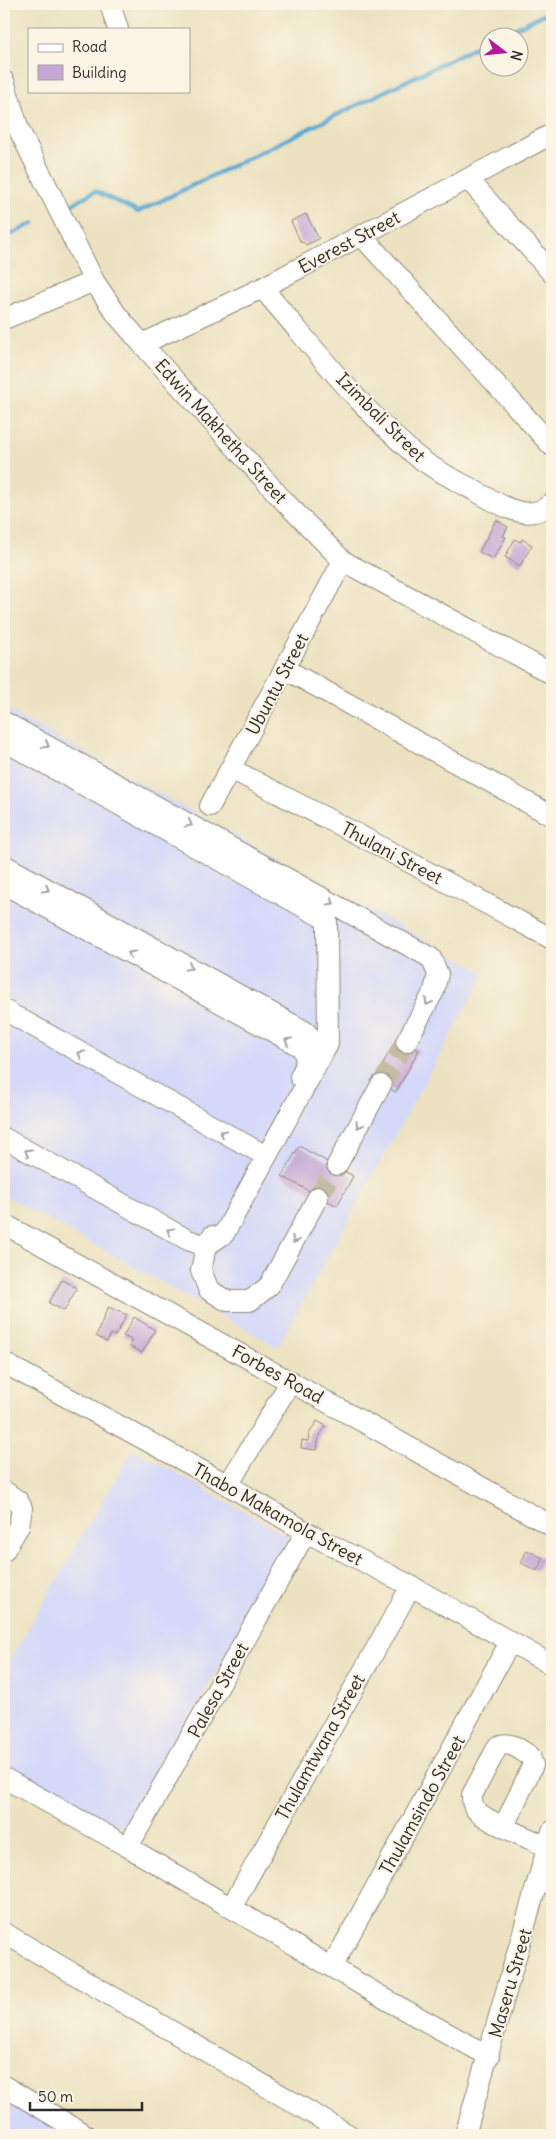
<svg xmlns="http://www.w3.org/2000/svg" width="556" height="2139" viewBox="0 0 556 2139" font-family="Delius,sans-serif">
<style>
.built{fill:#d4d8f9}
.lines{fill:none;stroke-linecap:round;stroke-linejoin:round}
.stream{stroke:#56a7d1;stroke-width:4.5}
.building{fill:#c4a7d5}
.minor-tunnel{stroke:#c5bda3;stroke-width:20;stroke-dasharray:20 10;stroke-linecap:butt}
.minor-casing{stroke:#8c8676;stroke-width:22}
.minor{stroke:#fff;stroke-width:20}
.oneway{stroke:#a0a0a0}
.labels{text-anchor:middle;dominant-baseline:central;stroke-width:4;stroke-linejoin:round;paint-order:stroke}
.street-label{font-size:18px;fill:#2b2b2b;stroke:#fcf5e5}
</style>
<rect width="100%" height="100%" fill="#fcf5e5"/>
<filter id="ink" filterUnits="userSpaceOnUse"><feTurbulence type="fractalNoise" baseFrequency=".02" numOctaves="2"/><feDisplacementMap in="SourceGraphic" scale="10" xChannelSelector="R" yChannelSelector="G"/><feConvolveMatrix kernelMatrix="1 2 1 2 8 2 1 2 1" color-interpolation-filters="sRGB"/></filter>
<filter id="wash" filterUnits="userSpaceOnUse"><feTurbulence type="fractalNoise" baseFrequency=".0096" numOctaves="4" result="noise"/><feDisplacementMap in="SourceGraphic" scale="20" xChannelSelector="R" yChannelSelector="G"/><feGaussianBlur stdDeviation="1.12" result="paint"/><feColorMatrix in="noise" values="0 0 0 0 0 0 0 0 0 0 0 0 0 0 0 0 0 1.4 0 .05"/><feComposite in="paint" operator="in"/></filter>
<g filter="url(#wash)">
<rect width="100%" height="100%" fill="#ece2c1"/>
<path class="built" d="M4,708L485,973L278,1347L4,1195Z
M133,1449L290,1537L132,1824L113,1826L4,1763V1670Z
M4,2099L67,2135H4Z"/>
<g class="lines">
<path class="stream" d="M496,38L552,10
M71,205L95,191L138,212L488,41
M4,238L34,223"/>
</g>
<g id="blocks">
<path class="building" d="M306,214L319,239L306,245L303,242L301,243L291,221Z
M496,520L508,527L503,536L506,537L493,559L479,552Z
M515,539L520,542L522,539L532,545L520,566L505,557Z
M397,1038L419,1050L396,1092L374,1080Z
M299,1146L353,1176L337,1206L282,1176Z
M62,1280L77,1288L64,1311L49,1303Z
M108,1307L127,1315L115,1336L111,1334L107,1342L96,1336Z
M134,1317L155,1330L142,1353L129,1346L132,1340L123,1336Z
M317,1421L326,1426L319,1437L317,1450L301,1448L302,1440L308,1441L309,1434Z
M527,1550L543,1558L537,1571L521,1563Z"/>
</g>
</g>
<g filter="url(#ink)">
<use href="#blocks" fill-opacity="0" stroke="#8c8676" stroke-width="1"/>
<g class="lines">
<path class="minor-tunnel" d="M381,1085L406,1042
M318,1197L337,1165"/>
<defs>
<path id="minor" d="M110,4L118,29
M4,81L19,130L94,281L117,315L142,344L282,499L343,561L552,674
M469,180L552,273
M361,235L552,446
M262,288C311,344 357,405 414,454C433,470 458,481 479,493C502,506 529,524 552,503
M4,319L94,281
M142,344L262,288L552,134
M285,669L552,816
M4,722L431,958L438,974L434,991L406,1042
M4,741L327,920L328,1044L319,1061
M231,769L359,835L552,939
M210,806L343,561
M4,865L306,1032L319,1047L315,1068L224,1234L206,1246L188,1240L4,1138
M4,884L301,1047C308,1059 306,1065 300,1077
M4,1010L266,1156
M337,1165L381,1085
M4,1224L552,1526
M212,1236L206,1246L201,1271L209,1290L227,1301H250L269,1286L318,1197
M4,1363L228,1485L306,1532L411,1586L552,1665
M228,1485L291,1381
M4,1491L18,1501L22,1508L19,1526L4,1551
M4,1778L128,1847L394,2004L489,2056
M504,1826L533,1765L530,1756C520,1750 510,1740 498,1746L472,1795C472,1801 472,1805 476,1810C488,1823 531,1839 548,1847
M128,1847L306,1532
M231,1908L411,1586
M4,1933L349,2135
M332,1967L510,1642
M4,2086L86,2135
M465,2135L552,1831"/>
</defs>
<use href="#minor" class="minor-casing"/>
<use href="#minor" class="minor"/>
</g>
<defs><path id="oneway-chevron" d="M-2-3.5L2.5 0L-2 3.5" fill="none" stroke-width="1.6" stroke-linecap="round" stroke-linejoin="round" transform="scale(1.25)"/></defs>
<g class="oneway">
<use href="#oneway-chevron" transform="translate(46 745) rotate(29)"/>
<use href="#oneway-chevron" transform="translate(189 824) rotate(29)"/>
<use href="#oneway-chevron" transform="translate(46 889) rotate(29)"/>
<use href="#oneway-chevron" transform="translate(331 902) rotate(29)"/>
<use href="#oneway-chevron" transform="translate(131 954) rotate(-151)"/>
<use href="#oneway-chevron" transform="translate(189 967) rotate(29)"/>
<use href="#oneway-chevron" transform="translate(428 1002) rotate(119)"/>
<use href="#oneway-chevron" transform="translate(288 1041) rotate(-151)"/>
<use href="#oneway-chevron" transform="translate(81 1054) rotate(-151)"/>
<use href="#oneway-chevron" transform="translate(359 1125) rotate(119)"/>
<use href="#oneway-chevron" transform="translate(223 1133) rotate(-151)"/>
<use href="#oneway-chevron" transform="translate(28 1152) rotate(-151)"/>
<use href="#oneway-chevron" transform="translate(170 1231) rotate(-151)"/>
<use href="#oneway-chevron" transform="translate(295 1240) rotate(119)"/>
</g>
</g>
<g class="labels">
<g class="street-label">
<text transform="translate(349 242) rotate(-28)">Everest Street</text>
<text transform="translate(381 417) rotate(45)">Izimbali Street</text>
<text transform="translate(221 431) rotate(48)">Edwin Makhetha Street</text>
<text transform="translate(277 684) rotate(-62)">Ubuntu Street</text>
<text transform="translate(392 853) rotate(28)">Thulani Street</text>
<text transform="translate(278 1374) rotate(29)">Forbes Road</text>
<text transform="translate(278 1514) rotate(29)">Thabo Makamola Street</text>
<text transform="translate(218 1690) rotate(-61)">Palesa Street</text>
<text transform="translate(320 1747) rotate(-61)">Thulamtwana Street</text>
<text transform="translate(422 1805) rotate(-61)">Thulamsindo Street</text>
<text transform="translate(510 1983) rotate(-74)">Maseru Street</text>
</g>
</g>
<rect width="556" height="2139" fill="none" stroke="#fcf5e5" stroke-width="20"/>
<rect x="28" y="28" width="162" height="65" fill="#fcf5e5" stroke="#a8a49b"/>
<rect x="38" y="44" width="25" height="8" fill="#ffffff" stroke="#a8a49b"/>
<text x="72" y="52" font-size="15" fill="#2b2b2b">Road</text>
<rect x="38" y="65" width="25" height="15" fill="#c4a7d5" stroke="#a8a49b"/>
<text x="72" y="78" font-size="15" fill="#2b2b2b">Building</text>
<g transform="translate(504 52) rotate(106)"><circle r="24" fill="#fcf5e5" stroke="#a8a49b"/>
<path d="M0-4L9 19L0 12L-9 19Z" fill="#b5179e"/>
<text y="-8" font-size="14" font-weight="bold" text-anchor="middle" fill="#2b2b2b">N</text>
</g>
<path d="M30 2102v8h112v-8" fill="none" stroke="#2b2b2b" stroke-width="2.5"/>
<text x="38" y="2102" font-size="15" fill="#2b2b2b" stroke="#fcf5e5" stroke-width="4" paint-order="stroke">50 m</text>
</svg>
